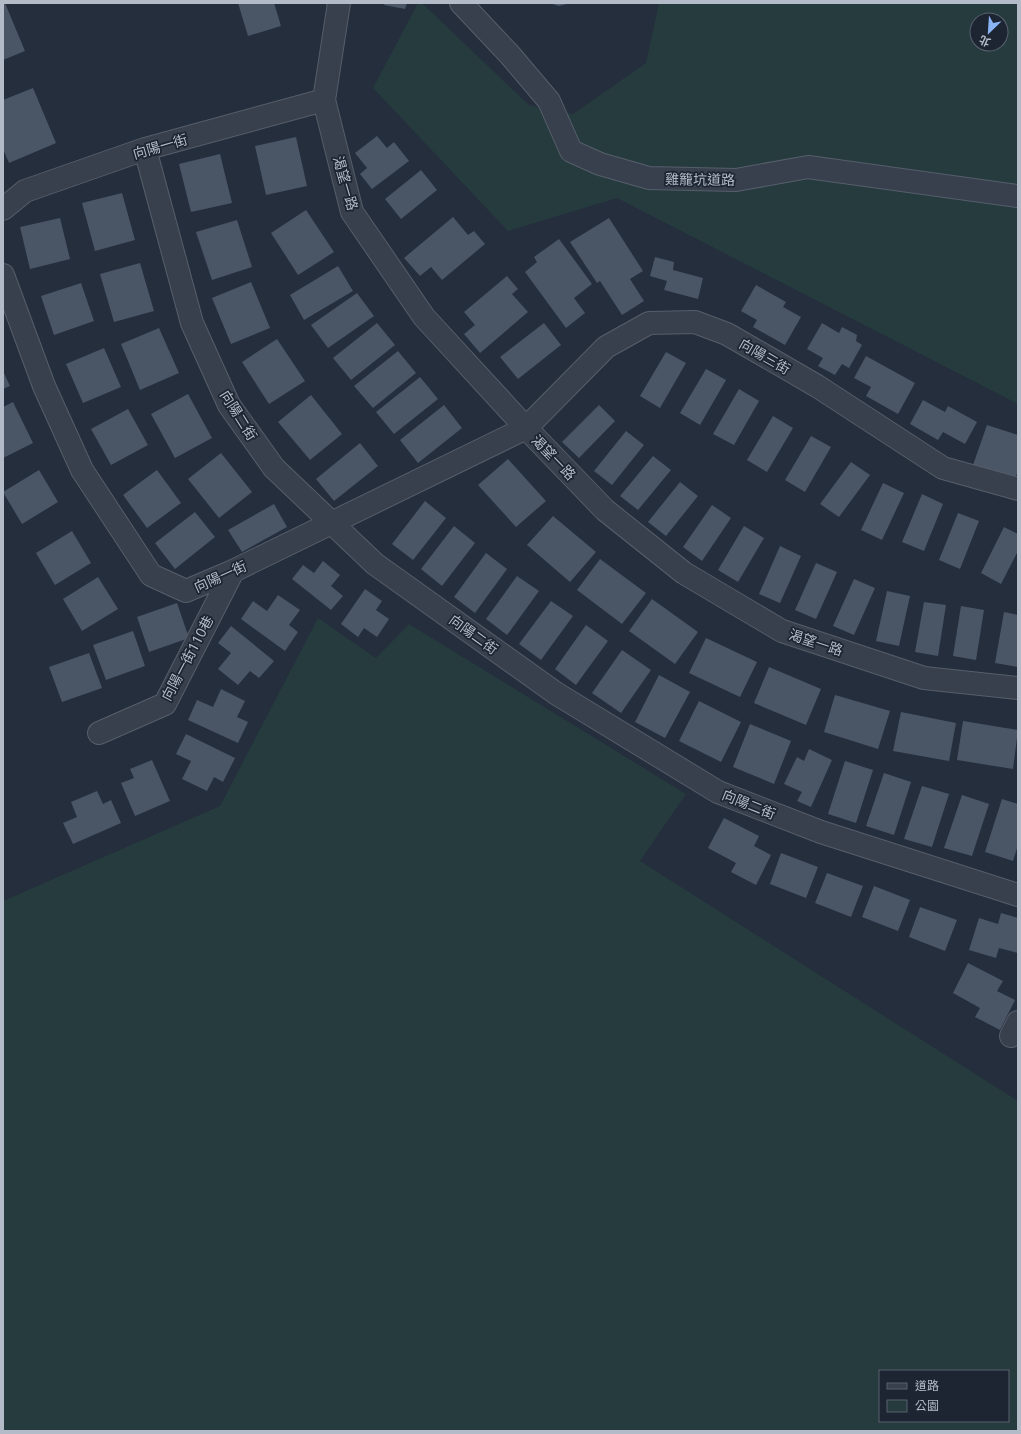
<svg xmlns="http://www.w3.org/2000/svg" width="1021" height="1434" viewBox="0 0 1021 1434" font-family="'Noto Sans','Noto Sans TC',sans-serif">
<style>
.green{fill:#263b3e;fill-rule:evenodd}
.building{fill:#4a5566}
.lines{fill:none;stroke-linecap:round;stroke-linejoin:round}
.minor-casing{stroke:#565e6b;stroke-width:24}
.minor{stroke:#38404d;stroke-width:22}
.labels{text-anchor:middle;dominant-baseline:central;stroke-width:3.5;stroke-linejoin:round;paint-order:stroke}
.street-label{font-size:14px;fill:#b4bbc8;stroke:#1d2532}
</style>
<rect width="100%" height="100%" fill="#242e3d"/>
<path class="green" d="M418,3H422L529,105L573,114L646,63L659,3H1018V404L617,198L508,231L373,88ZM977,20H1001V44H977Z
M318,618L376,658L409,624L686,794L640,861L1018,1101V1431H3V901L220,806ZM880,1371H1008V1421H880Z"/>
<path class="building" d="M3,3H5L25,51L3,60Z
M238,3H274L281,26L248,36Z
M385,3H407L405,9L384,5Z
M549,3H571L559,6Z
M33,88L56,143L9,163L3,149V100Z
M377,136L387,148L394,142L409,161L372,189L360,174L367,168L355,153Z
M296,137L307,186L266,195L255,146Z
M220,154L232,203L191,212L179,164Z
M421,170L437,190L401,219L385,199Z
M122,193L135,240L95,251L82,203Z
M306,210L334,252L298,275L271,233Z
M453,217L468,235L474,231L485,244L442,280L431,267L420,276L404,258Z
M60,218L70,259L30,269L20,227Z
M609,218L643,271L630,279L644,301L622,315L600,281L597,283L570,242Z
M237,220L252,267L212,280L196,232Z
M559,239L592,284L574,298L585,313L566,328L525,272L537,262L534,257Z
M655,257L674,262L673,270L703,278L698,299L664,290L667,281L650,276Z
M140,263L154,311L114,322L100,274Z
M338,266L353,291L304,320L290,295Z
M507,276L518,289L512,294L528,312L480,353L464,334L475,325L464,312Z
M251,282L270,328L231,344L212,298Z
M81,283L94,321L54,335L41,296Z
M756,285L786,302L783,307L801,317L785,345L753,327L757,320L741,311Z
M357,293L374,316L328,348L311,325Z
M377,323L395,345L351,380L333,358Z
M544,323L561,345L518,379L500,357Z
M822,323L839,333L842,327L857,335L856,341L862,345L849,368L842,364L835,375L818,366L823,358L807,349Z
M159,328L179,373L140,390L121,344Z
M277,339L305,381L269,404L242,362Z
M104,348L121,387L83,403L66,364Z
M398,351L416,373L373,408L354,386Z
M666,352L686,363L660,408L640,396Z
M866,356L915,383L898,414L866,396L871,387L854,378Z
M706,369L726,380L700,425L680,413Z
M3,371L10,386L3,389Z
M420,377L438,399L394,434L376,412Z
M739,389L759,401L734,445L713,434Z
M188,394L212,438L175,458L151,414Z
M311,395L342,434L310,460L278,422Z
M923,400L945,412L948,406L977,422L965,444L943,432L938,440L910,424Z
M13,402L33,443L3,458V407Z
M444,405L462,428L418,463L400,440Z
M599,405L615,421L579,458L562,442Z
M128,409L148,445L111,465L91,429Z
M773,416L793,428L767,472L747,460Z
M987,425L1018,435V471L1015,479L973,465Z
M626,431L644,445L612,485L594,471Z
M811,436L831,447L805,492L785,480Z
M360,443L378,466L334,501L316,479Z
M221,453L252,492L219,518L188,479Z
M653,456L671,470L638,510L620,496Z
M508,459L546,501L516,527L478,485Z
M851,462L870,475L839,517L820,504Z
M39,470L58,502L22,524L3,492Z
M157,470L181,503L147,528L123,495Z
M680,482L698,496L666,536L648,522Z
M883,483L904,493L882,540L861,530Z
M922,494L943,504L924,551L902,542Z
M425,501L446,518L413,560L392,544Z
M274,504L287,527L242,552L228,530Z
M712,505L731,518L702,561L683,547Z
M195,512L215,537L175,569L155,543Z
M958,513L979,521L960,569L939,560Z
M553,516L596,552L570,582L527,545Z
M454,526L475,543L442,586L421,569Z
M744,526L764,538L738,582L718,570Z
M1004,527L1018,534V551L1001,584L981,573Z
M72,531L91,563L55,585L36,553Z
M780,546L801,556L780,603L759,594Z
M486,553L507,569L475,613L454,597Z
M600,559L646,593L622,624L577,590Z
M323,561L340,575L331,586L343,596L331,610L292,579L303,565L314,573Z
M816,563L837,572L816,619L795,610Z
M517,576L539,591L507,635L486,619Z
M98,577L118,609L82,631L63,599Z
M854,579L875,588L854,635L833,626Z
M365,589L382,601L376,610L389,619L377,637L364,628L358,637L341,624Z
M887,591L910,596L899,646L876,641Z
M278,595L300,610L289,625L298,632L285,651L241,619L253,601L267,611Z
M652,599L698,632L675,664L629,631Z
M551,601L573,616L541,660L519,644Z
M924,602L946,605L938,656L915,652Z
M177,603L189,638L149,652L137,617Z
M961,606L984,610L976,660L953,656Z
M1004,612L1018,615V667L995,663Z
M586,625L608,641L576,685L555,669Z
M231,626L274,661L259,678L250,671L238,685L218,669L231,653L218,643Z
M133,631L145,666L106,680L93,645Z
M706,638L757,662L740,697L689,673Z
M622,650L651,670L621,713L592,693Z
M89,653L102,688L62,702L49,667Z
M769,667L821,689L806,725L754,703Z
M659,675L690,692L665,738L635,722Z
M221,689L245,701L237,717L248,722L238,743L188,720L197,700L213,707Z
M835,695L890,711L878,749L824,732Z
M699,701L741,722L721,762L679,741Z
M901,712L956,723L949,761L893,751Z
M963,721L1018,730L1013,769L957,760Z
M750,724L791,741L774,784L733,767Z
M186,734L235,758L223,782L214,777L207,791L182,779L191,761L176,754Z
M809,749L832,760L811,807L797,801L802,792L784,784L797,757L804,761Z
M152,760L170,801L135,816L121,783L134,778L130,769Z
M845,761L873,770L856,823L828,814Z
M884,773L911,782L894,835L866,826Z
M922,786L949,794L932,847L904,839Z
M97,791L103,804L111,800L121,823L73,844L63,823L77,817L71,802Z
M962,795L989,804L972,856L944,848Z
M1002,799L1018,804V845L1013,861L985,852Z
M724,818L759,836L754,846L771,855L756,885L731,872L736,863L708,848Z
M781,853L818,867L806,898L770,884Z
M827,873L863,886L851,917L815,903Z
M874,886L910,900L898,931L862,917Z
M920,907L957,920L945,951L909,937Z
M1001,913L1018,918V953L999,948L996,958L969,950L979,918L998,924Z
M968,963L1003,981L997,991L1015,1000L1000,1030L975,1017L980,1008L953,993Z"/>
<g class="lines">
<defs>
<path id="minor" d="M339,3L324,100L352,212L424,317L526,428L605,510L684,573L782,631L924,678L1018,688
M461,3L510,55L549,101L571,151L600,164L649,178L736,180L808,167L1018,196
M145,149L192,323L229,405L274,468L375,564L557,694L718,792L821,832L1018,895
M3,209L25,191L145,149L324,100
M3,275L44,386L82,470L151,575L186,591L233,571L526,428L606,347L649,323L695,322L727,334L817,386L943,468L1018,489
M99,733L165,704L233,571
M1011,1036L1018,1022"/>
</defs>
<use href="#minor" class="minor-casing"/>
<use href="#minor" class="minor"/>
</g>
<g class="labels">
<g class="street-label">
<text transform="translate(160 146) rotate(-16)">向陽一街</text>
<text transform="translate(700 179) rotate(1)">雞籠坑道路</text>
<text transform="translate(346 183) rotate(74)">渴望一路</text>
<text transform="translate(765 356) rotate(30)">向陽三街</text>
<text transform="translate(239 415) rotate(58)">向陽二街</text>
<text transform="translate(554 457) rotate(46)">渴望一路</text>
<text transform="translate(220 576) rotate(-24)">向陽一街</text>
<text transform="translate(474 634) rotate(36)">向陽二街</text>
<text transform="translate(816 642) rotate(18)">渴望一路</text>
<text transform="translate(187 658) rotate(-62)">向陽一街110巷</text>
<text transform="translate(749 804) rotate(22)">向陽二街</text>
</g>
</g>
<rect width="1021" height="1434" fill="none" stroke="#b4bbc8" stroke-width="8"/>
<rect x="879" y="1370" width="130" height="52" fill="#1d2532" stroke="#59616e"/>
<rect x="887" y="1383" width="20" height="6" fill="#38404d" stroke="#59616e"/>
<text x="915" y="1390" font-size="12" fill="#b4bbc8">道路</text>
<rect x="887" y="1400" width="20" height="12" fill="#263b3e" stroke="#59616e"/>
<text x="915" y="1410" font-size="12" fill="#b4bbc8">公園</text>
<g transform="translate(989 32) rotate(205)"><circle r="19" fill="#1d2532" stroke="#59616e"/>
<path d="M0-3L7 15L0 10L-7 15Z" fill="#8ab4f6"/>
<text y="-6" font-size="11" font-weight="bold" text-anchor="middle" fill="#b4bbc8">北</text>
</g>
</svg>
